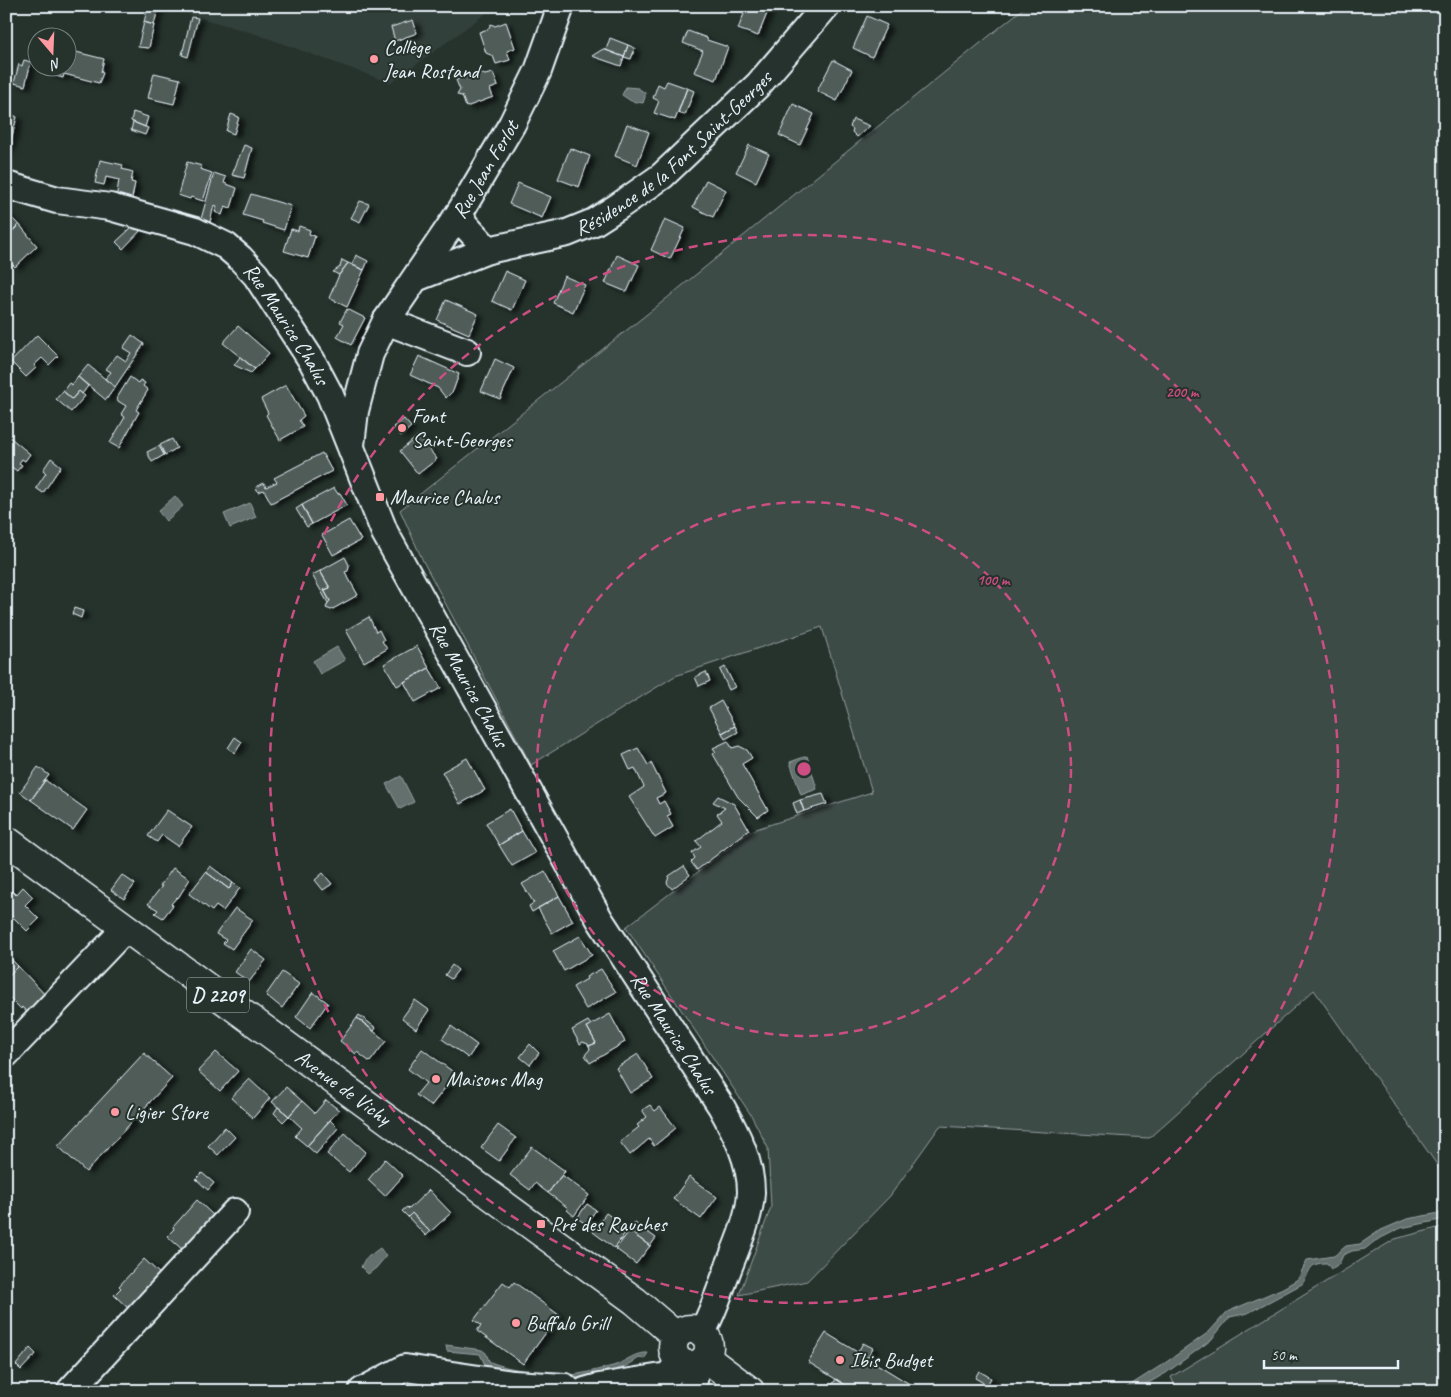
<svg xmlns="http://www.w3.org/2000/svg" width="1451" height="1397" viewBox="0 0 1451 1397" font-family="Caveat,sans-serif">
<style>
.built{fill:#333f3a}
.green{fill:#3e4b47;stroke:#939ea0}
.water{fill:#636f6d;stroke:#98a3a5}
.building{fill:#505c59;stroke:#e8f1f8;filter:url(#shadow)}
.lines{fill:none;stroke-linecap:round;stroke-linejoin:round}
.minor-casing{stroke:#e8f1f8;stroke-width:30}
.major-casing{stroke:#e8f1f8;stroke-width:31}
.minor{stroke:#26332d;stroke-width:26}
.major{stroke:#26332d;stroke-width:28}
.ring{fill:none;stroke:#cc4e82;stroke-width:2.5;stroke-dasharray:9 6}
.poi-dot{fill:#ff9aa2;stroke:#26332d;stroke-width:2}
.labels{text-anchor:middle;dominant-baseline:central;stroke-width:4;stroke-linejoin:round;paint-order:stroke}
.shield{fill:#26332d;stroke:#aeb8bb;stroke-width:1}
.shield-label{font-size:20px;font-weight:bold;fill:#e8f1f8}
.poi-label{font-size:21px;fill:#e8f1f8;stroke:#26332d;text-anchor:start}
.street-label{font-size:21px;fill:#e8f1f8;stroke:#26332d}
.centre{fill:#cc4e82;stroke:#26332d;stroke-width:2.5}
.ring-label{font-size:15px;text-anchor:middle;font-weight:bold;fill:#cc4e82;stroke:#26332d;stroke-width:4;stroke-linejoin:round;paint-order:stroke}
</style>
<defs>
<filter id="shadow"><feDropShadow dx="5.5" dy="3" stdDeviation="2.5" flood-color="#0009"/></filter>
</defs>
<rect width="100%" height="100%" fill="#26332d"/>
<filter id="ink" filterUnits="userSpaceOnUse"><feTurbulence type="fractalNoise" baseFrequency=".02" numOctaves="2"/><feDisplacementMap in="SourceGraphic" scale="10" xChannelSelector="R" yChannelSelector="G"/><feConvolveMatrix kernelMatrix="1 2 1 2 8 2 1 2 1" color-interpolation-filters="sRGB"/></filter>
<g filter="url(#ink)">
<path class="built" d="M159,6H496L391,83L256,34Z"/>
<path class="green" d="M1026,6H1445V1176L1314,990L1149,1138L940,1126L890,1196L807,1281L739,1295L771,1207L768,1148L751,1115L626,927L753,830L872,792L822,627L675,676L531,765L423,561L400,510L661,303Z
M1445,1226V1391H1177L1171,1377L1395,1239Z"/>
<path class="water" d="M626,87L638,88L645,93V97L643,103L631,101L622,95Z
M175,496L183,506L166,521L158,511Z
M250,503L256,517L230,528L224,514Z
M337,647L345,660L320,674L313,661Z
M807,756L817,789L801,795L790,762Z
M401,776L414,802L400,809L386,784Z
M1445,1212V1219L1401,1228L1375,1241L1365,1249L1352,1251L1343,1255L1339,1264L1331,1269L1327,1263C1307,1263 1312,1270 1302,1284L1248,1313L1230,1317L1211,1340L1166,1373L1134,1391H1121L1165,1363L1209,1332L1227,1312L1283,1288L1298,1279L1307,1260L1334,1256L1346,1246L1360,1244L1379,1231L1407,1219Z
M380,1248L386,1256L376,1268L368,1274L361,1267L365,1259Z
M446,1345L482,1350L486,1353L489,1361C502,1369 551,1375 568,1375C580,1375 600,1369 613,1366C626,1362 634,1352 648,1353L644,1359L639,1358L625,1367L610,1372L567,1380L488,1368L485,1365L480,1354L447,1351Z"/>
<path class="building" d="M148,6L158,8L154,25L144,22Z
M747,6H770L758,36L738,29Z
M867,16L887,25L872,57L853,48Z
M191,17L198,18L188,57L182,55Z
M413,20L417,33L395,41L391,27Z
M144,22L154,25L149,48L138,47Z
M506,22L515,48L507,51L510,60L496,64L493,56L486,53L479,32L488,29L491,24L495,26Z
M688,31L707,38V40L728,47L716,80L694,72L703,51L683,43Z
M610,38L628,45L624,57L606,50Z
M628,45L635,48L631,59L624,57Z
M603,49L624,57L621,66L592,56Z
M68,50L104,59L101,72L103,73L99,83L64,74L63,78L50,74V68H68Z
M24,60L31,62L25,86L14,83L19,64L22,66Z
M833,60L852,70L837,101L817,91Z
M478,72L485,75L493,73L498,86L490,89L493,97L466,107L462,96L457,95L460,90L456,80Z
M154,73L180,79L174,104L148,98Z
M667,81L687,88L675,120L654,113L659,101L653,98L658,84L664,87Z
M687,88L694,91L685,115L678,113Z
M793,104L814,114L800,145L779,135Z
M133,112L148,117L145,127L131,121Z
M231,114L239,117L234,134L226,131Z
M13,115L17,117L8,151L6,150V121L8,117L11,119Z
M853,119L870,126L857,137L852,132L853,129L850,127Z
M133,122L148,128L145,135L131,130Z
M627,124L649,132L637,165L615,156Z
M244,145L252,148L244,178L232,175Z
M749,145L769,154L756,182L736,172Z
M570,148L590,156L579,187L558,179Z
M100,160L123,165L122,169L133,172L131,182L135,183L131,203L116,199L119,180L106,177L104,185L95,183Z
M187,162L202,166L200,169L212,173L203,201L191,197L190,199L178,195Z
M214,173L226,177L224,183L237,188L231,208L225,206L222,215L215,212L217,206L214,205L210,222L201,219Z
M706,180L726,190L713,217L693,207Z
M518,183L551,197L542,218L509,204Z
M251,194L291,206L284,230L262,223L263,221L243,215Z
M360,201L369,204L360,222L351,218Z
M6,212L19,225L6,237Z
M665,219L685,228L670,259L651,250Z
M19,224L37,246L15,267L6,258V237Z
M299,226L310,230L309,234L315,236L308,258L284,251L291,229L298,231Z
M131,228L141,230L123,249L116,242Z
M356,255L368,261L364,270L352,265Z
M617,255L639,265L627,292L605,283Z
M342,260L348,263L339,275L333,272L340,267Z
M348,263L364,270L347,307L329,298L339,275Z
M505,271L525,280L512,310L492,301Z
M564,276L585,285L573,312L553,303Z
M446,300L478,314L469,334L437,320Z
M347,309L365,318L351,345L337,337L344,324L340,322Z
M238,326L269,353L255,369L223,343Z
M37,335L58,356L49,365L42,358L34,365L36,368L26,377L11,362Z
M132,335L144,344L115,387L105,379L111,372L106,369L117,355L126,361L131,353L123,348Z
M419,356L459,374L453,391L446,398L438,388L410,375Z
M240,357L255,369L251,373L234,365Z
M495,359L514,368L500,399L481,391Z
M88,365L115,387L106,400L78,377Z
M78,377L88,386L82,394L79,391L72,399L63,391L69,383L72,385Z
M130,377L138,383L140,380L145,383L143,386L148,390L136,410L139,412L119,448L110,443L125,417L121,414L126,406L118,401L117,398Z
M286,385L304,416L299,420L303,427L280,440L266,415L268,413L261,399Z
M63,391L72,399L79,391L85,396L71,412L56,399Z
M404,419L411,427L401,436L394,427Z
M418,436L437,459L418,474L400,451Z
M12,439L30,454L25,461L22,459L19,463L22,465L17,471L6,463V446Z
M172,439L177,448L165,455L160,445Z
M159,446L164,455L152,462L147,452Z
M322,453L332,471L271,503L264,490L258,492L256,487L264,483L266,487L277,482L274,478Z
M51,458L61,466L43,493L36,488L46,473L43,470Z
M334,488L338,494L340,493L347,505L312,524L302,505Z
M302,505L312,524L307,527L296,509Z
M349,520L361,540L333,555L322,535Z
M345,557L349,565L348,571L345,572L358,595L331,610L326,608L328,603L330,601L324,590L330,588L320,571Z
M320,571L330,588L324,590L330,601L328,603L312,575Z
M74,608L83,611L81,618L72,614Z
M369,617L376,632L379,630L384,640L382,641L387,649L364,662L346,630Z
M417,646L429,668L397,686L384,664Z
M725,667L735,687L729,690L720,670Z
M429,668L441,688L415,702L404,682Z
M706,672L710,681L699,686L695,677Z
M721,701L735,726L722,733L709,708Z
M735,726L738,732L725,739L722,733Z
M235,737L242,742L235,753L228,748Z
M728,741L732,748L739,746L747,750L752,758L742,764L768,810L758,817L738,797L713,754L716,752L713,748Z
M638,748L648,765L651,763L666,793L656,798L659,804L664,801L671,814L667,816L673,827L655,838L629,797L644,787L635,768L630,770L623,755Z
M467,758L485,790L460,804L442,772Z
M38,767L49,775L31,800L20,792Z
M45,780L87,810L73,830L31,800Z
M823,794L827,804L804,811L800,800Z
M718,796L734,804L749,830L697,870L691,862L695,858L692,853L701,847L696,841L722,821L717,814L725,808L713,802Z
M800,800L804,811L797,814L793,803Z
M510,809L522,831L499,845L486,823Z
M167,810L192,827L178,846L162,835L157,842L148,836Z
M522,831L535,853L512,866L499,845Z
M210,866L233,883L229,889L206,872Z
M684,866L690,875L672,889L667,883L669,876Z
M173,868L190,879L178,898L177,897L171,904L173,905L163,918L155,913L158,910L148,904L162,886H160Z
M545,871L559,896L532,912L529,906L534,903L522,884Z
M206,872L229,889L233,883L240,888L223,911L216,906L212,911L189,894Z
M323,873L332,884L323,890L315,880Z
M122,875L135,884L124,899L111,890Z
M7,886L16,895L23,887L33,897L25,905L39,919L27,931L6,910Z
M559,896L573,921L552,933L538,908Z
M235,908L253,920L232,949L223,943L226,940L216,934Z
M580,936L592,955L564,971L553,951Z
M251,949L266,960L249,982L235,972Z
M8,956L18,966L6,978V957Z
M452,965L458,970L451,979L445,975Z
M18,966L48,998L31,1017L22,1007L21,1009L6,994V978Z
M601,969L616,992L586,1009L573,987L587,979L586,977Z
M282,972L299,984L282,1008L266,995Z
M313,992L328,1003L310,1028L296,1017Z
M415,1000L429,1010L416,1029L402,1018Z
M610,1014L625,1042L590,1063L585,1055L590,1049L589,1046L596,1043L587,1027Z
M359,1015L376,1028L374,1031L357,1018Z
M357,1018L386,1041L370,1062L357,1052L356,1054L340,1041Z
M588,1021L591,1025L587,1027L596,1043L589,1046L588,1044L583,1042L580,1044L572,1030Z
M451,1026L477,1045L468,1058L442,1039Z
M530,1044L539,1053L530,1065L520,1057Z
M422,1049L456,1074L431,1106L416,1095L426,1083L408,1069Z
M216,1052L238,1071L220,1091L198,1071Z
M144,1053L172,1078L86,1172L58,1146Z
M638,1054L653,1079L630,1093L616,1068Z
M249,1079L270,1098L253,1118L231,1098Z
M286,1087L302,1101L289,1116L272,1102Z
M326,1100L339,1110L307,1146L295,1136L302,1128L289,1116L302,1101L315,1113Z
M650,1105L655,1111L660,1107L676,1128L654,1146L649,1139L630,1155L620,1142L639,1127L637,1125L647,1117L642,1110Z
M278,1107L289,1116L283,1122L274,1113Z
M330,1120L338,1128L316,1154L307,1146Z
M498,1125L516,1138L499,1161L481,1148Z
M225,1127L235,1137L218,1155L208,1146Z
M345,1133L366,1152L349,1172L327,1154Z
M532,1147L565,1171L548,1193L535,1183L530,1190L510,1175Z
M385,1159L403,1176L385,1196L368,1180Z
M565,1171L562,1175L589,1195L574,1216L567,1210L568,1208L548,1193Z
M202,1173L214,1183L208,1190L196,1179Z
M689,1177L717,1197L701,1219L673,1199Z
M429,1190L451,1213L430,1232L412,1213L408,1217L402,1211L407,1207L409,1209Z
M197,1200L213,1215L201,1229L202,1231L184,1251L167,1236L174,1229L173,1227Z
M587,1204L596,1210L586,1224L577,1218Z
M412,1213L430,1232L426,1236L408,1217Z
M606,1213L628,1229L614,1248L593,1232Z
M635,1223L656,1238L650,1246L629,1231Z
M629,1231L650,1246L636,1264L616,1249Z
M144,1259L160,1274L130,1310L114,1295L121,1288L119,1286Z
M503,1282L510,1287L514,1282L559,1315L523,1364L477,1331L481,1325L474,1320Z
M826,1333L867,1358L921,1391H855L808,1362Z
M863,1343L873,1348L867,1358L858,1352Z
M30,1348L36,1354L21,1370L16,1365Z
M979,1371L991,1378L987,1385L975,1378Z
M836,1379L855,1391H838L831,1387Z"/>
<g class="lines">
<defs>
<g id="minor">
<path id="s1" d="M6,185L57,200L110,207L195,231L226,246L240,258L256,275L312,361L330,395L385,533L600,920L721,1106C736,1133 751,1161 751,1192C750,1218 737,1245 728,1269C720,1290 713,1313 702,1332"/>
<path d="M460,212L464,224L488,250"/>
<path id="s2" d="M416,278L488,250L567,233L594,222L619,206L662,176L758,85L826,6"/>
<path d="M386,321L467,352"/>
<path id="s3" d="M351,445L355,411L370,354L386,321L460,212L512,124L538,71L561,6"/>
<path d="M6,1054L126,928"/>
<path d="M70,1391L235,1212"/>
<path d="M362,1391L405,1368L513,1384L565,1387L569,1391"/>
<path d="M585,1391L599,1387L668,1376L680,1361"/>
<path d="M692,1391L695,1375L694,1365"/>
</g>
<g id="major">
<path id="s4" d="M6,840L635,1301L676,1336"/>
<circle cx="691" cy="1347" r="18"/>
<path d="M706,1358L750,1391"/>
</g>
</defs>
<use href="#minor" class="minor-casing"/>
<use href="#major" class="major-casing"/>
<use href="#minor" class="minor"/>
<use href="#major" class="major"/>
</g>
</g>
<g class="ring">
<circle cx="804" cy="769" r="267"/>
<circle cx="804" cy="769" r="534"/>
</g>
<g class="poi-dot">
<circle cx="374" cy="59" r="5"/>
<circle cx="402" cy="428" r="5"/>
<rect x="375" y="492" width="10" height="10" rx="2.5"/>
<circle cx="436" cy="1079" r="5"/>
<circle cx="115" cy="1112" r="5"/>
<rect x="536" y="1219" width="10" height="10" rx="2.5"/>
<circle cx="516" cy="1323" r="5"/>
<circle cx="840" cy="1360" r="5"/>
</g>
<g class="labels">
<rect class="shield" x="187" y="977.5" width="62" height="35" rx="4"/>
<g class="shield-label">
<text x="218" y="995">D 2209</text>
</g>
<g class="poi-label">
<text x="384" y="47">Collège<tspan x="384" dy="24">Jean Rostand</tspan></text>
<text x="412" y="416">Font<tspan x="412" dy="24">Saint-Georges</tspan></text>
<text x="390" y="497">Maurice Chalus</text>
<text x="446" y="1079">Maisons Mag</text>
<text x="125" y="1112">Ligier Store</text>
<text x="551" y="1224">Pré des Rauches</text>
<text x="526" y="1323">Buffalo Grill</text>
<text x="850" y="1360">Ibis Budget</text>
</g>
<g class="street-label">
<text stroke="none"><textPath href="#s2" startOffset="292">Résidence de la Font Saint-Georges</textPath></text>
<text stroke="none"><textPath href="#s3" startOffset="311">Rue Jean Ferlot</textPath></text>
<text stroke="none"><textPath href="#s1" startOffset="329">Rue Maurice Chalus</textPath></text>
<text stroke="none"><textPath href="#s1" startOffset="734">Rue Maurice Chalus</textPath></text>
<text stroke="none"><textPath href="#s1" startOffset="1139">Rue Maurice Chalus</textPath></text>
<text stroke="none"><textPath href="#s4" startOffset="418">Avenue de Vichy</textPath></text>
</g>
</g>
<circle cx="804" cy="769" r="8" class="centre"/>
<g class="ring-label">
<text x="1182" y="397">200 m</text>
<text x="993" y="585">100 m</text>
</g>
<rect width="1451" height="1397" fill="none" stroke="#26332d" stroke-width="25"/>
<rect x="12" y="12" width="1426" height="1372" fill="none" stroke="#e8f1f8" stroke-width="2" filter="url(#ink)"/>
<g transform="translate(52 52) rotate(161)"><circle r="24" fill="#26332d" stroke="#747f7e"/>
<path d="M0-4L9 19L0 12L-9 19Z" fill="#ff9aa2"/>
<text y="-8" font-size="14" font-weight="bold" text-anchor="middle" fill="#e8f1f8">N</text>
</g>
<path d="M1264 1360v8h134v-8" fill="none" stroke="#e8f1f8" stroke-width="2.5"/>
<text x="1271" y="1360" font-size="15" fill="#e8f1f8" stroke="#26332d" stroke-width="4" paint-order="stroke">50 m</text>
</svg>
